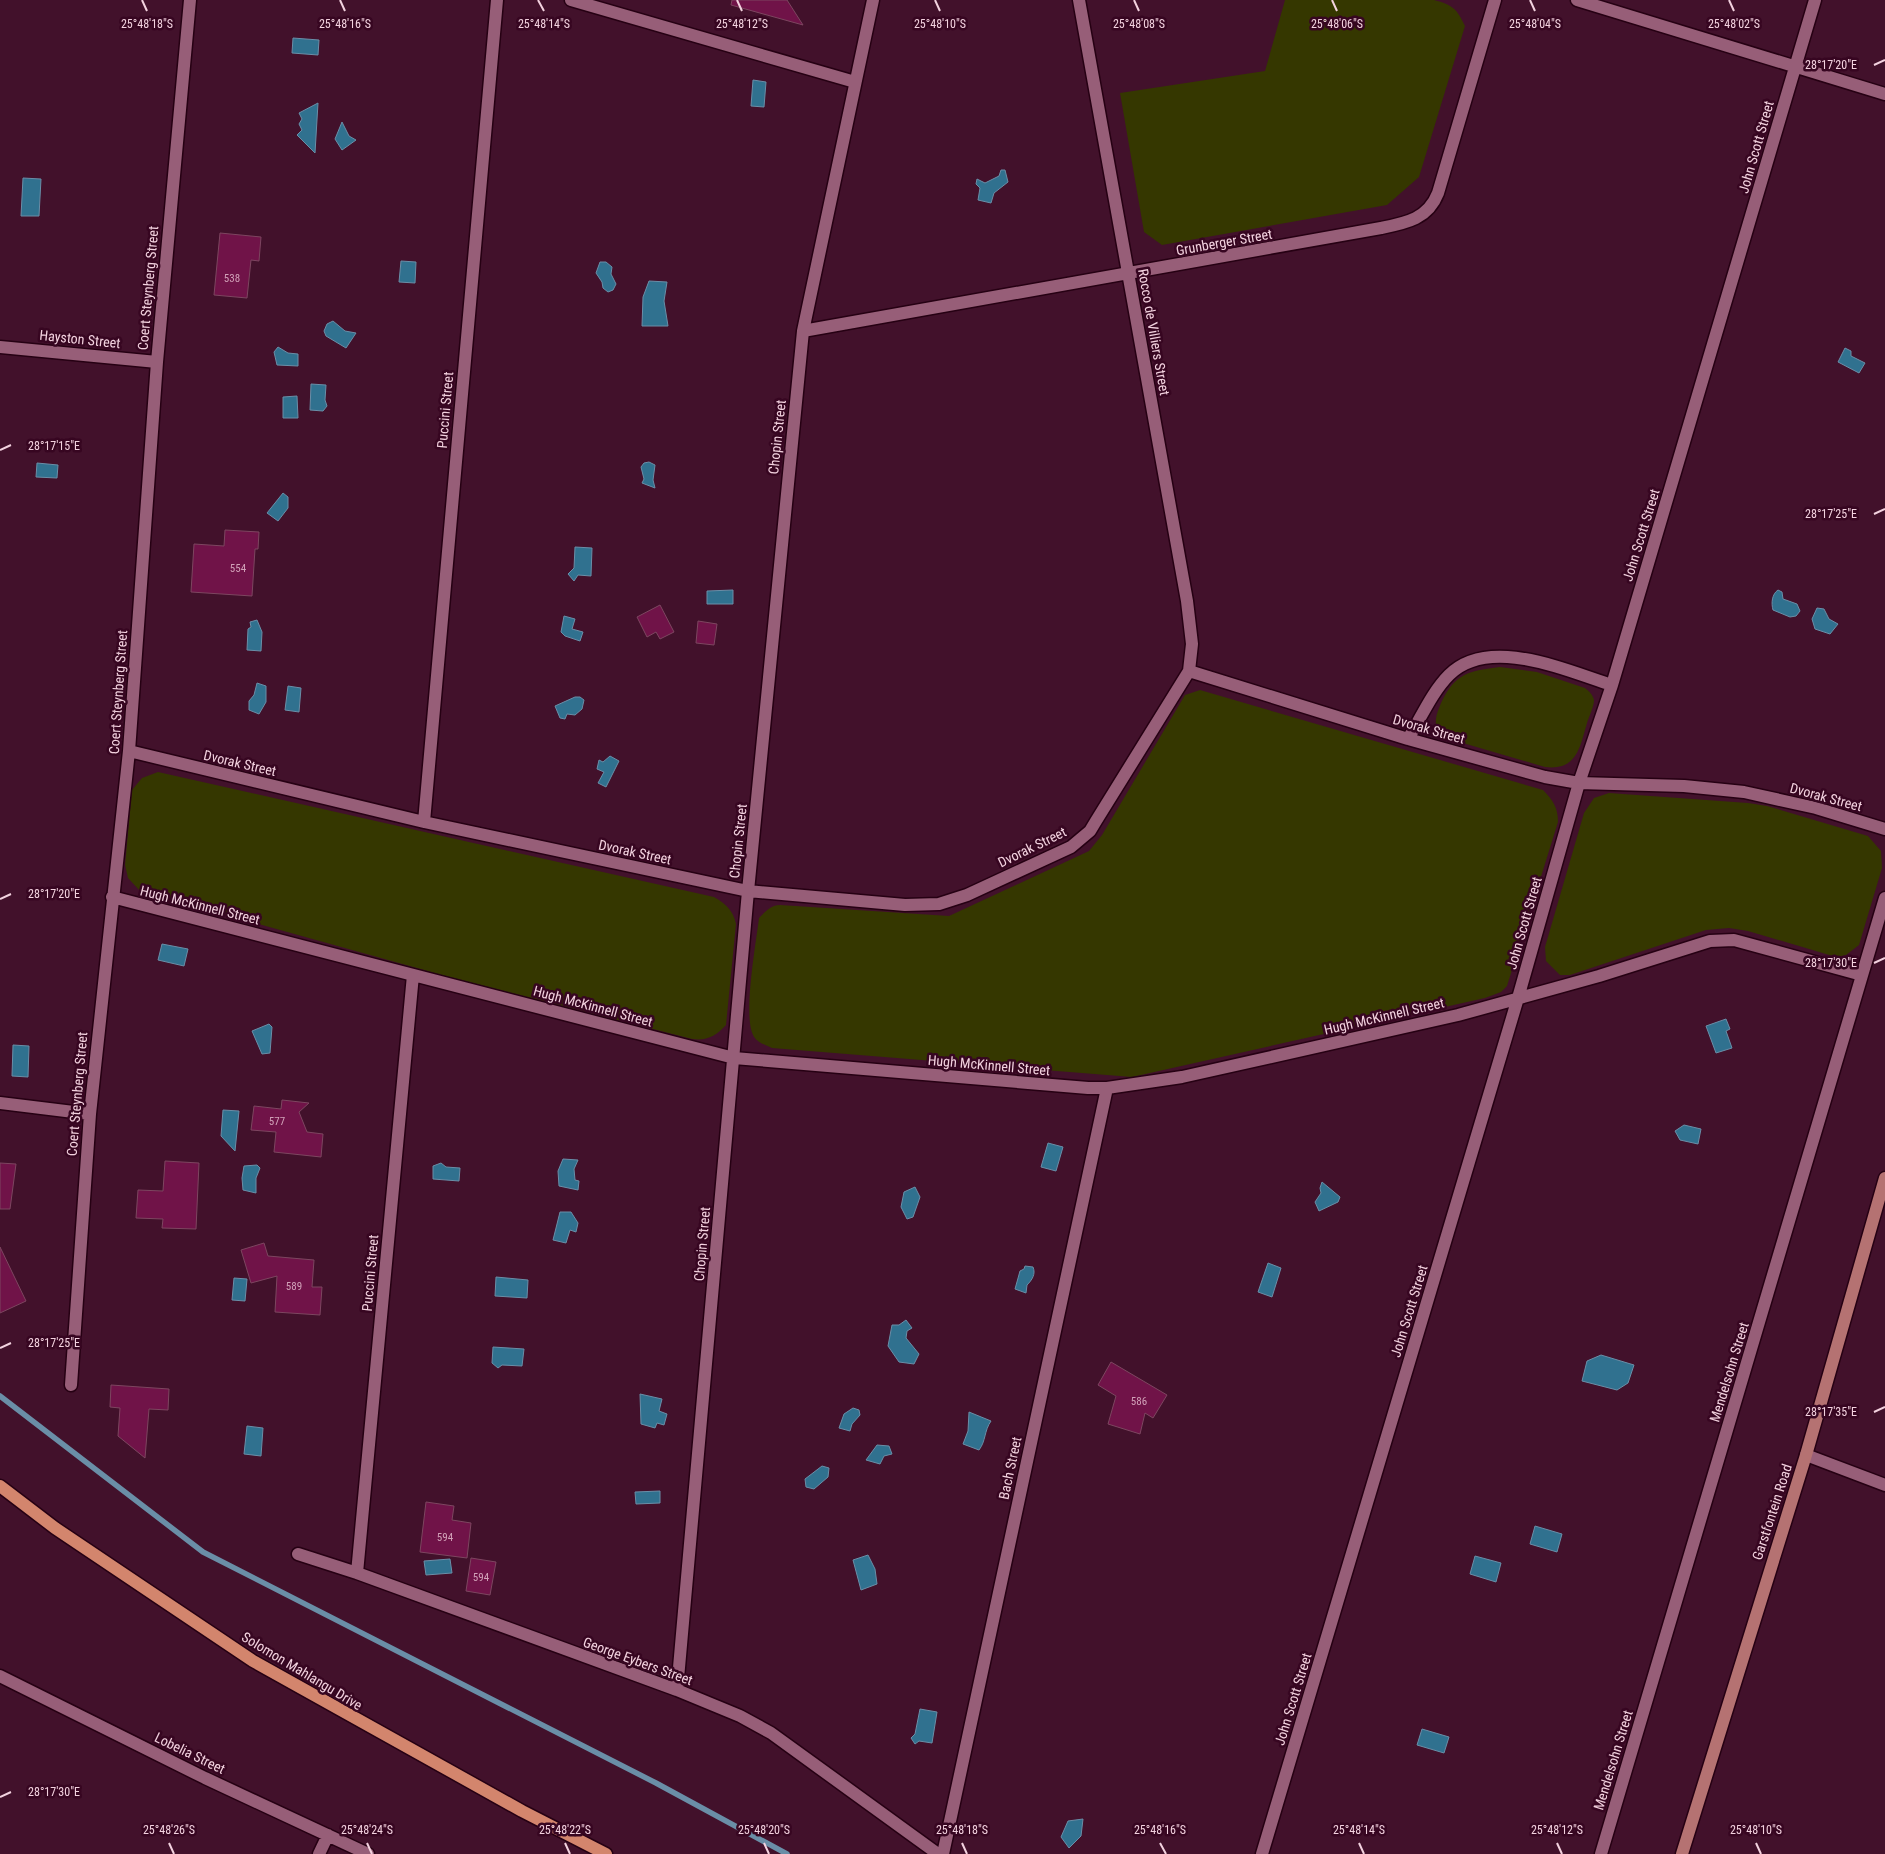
<svg xmlns="http://www.w3.org/2000/svg" width="1885" height="1854" viewBox="0 0 1885 1854" font-family="'Roboto Condensed',sans-serif">
<style>
.green{fill:#353700}
.water{fill:#30718f;stroke:#6a8ea7}
.lines{fill:none;stroke-linecap:round;stroke-linejoin:round}
.stream{stroke:#6a8ea7;stroke-width:5.5}
.building{fill:#701348;stroke:#7d4660}
.street-casing{stroke:#260013;stroke-width:15}
.secondary-casing{stroke:#260013;stroke-width:15}
.primary-casing{stroke:#260013;stroke-width:15}
.street{stroke:#975e78;stroke-width:12}
.secondary{stroke:#b57272;stroke-width:12}
.primary{stroke:#d3856d;stroke-width:12}
.ticks{fill:none;stroke:#f3d2df;stroke-width:2}
.labels{text-anchor:middle;dominant-baseline:central;stroke-width:5;stroke-linejoin:round;paint-order:stroke}
.number-label{font-size:11px;fill:#d2a2b9}
.street-label{font-size:14px;fill:#f3d2df;stroke:#370621}
.ticks-label{font-size:12px;text-anchor:middle;fill:#f3d2df;stroke:#370621;stroke-width:5;stroke-linejoin:round;paint-order:stroke}
</style>
<rect width="100%" height="100%" fill="#42112b"/>
<path class="green" d="M1285,0H1434C1453,5 1457,9 1465,26L1419,177L1387,205L1162,245L1144,232L1120,93L1265,71Z
M1500,667L1537,672L1585,688C1589,691 1593,695 1594,700C1594,707 1589,716 1587,723C1580,747 1577,771 1545,767L1456,741L1436,725C1435,717 1438,711 1441,703C1455,673 1469,671 1500,667Z
M1200,690L1543,790C1553,800 1558,808 1558,822L1507,986L1501,992L1485,998L1132,1077L772,1048C765,1045 756,1042 753,1035C743,1015 756,943 759,918C765,912 771,905 780,905L949,916L1089,851L1102,835L1185,695Z
M158,772L714,897C726,904 733,910 736,924L726,1025C716,1036 707,1041 692,1039L442,975L140,891L128,878L125,865L132,790L142,778Z
M1609,793L1748,803L1767,806L1868,836L1881,851L1882,868L1859,945L1846,955L1836,957L1748,931L1729,928L1706,930L1570,975H1560L1546,961L1545,947L1584,813L1594,798Z"/>
<path class="water" d="M293,38L319,40L318,55L292,53Z
M753,80L766,82L764,107L751,106Z
M318,103L315,153L297,135L302,130L299,124L302,119L299,113Z
M342,122L349,136L356,140L342,150L335,139Z
M1001,170H1005L1008,182L994,193L991,203L978,200L980,188L976,184L977,179L985,183L999,176Z
M23,178L41,179L39,216H21Z
M401,261L416,262L415,283L399,282Z
M600,262H606L612,267L611,274L616,284L613,290L608,292L603,288L602,282L596,273Z
M649,281L667,282L664,301L668,326H642L643,297Z
M333,321L345,331L356,333L346,348L326,336L324,331L327,324Z
M278,347L288,353L298,354V366L277,365L274,352Z
M1845,348L1851,351V356L1865,363L1859,373L1838,362Z
M311,384L326,385L325,400L327,406L323,411L310,410Z
M297,396L298,418H283V397Z
M649,462L655,465L653,480L655,488L642,483L644,479L641,467L644,463Z
M37,463L58,465L57,478L36,477Z
M283,493L288,497V508L278,521L267,513Z
M575,547L592,548L591,576L578,575L574,581L568,574L574,568Z
M733,590V604H707V591Z
M1778,590L1782,592L1783,599L1797,604L1800,611L1796,616L1790,617L1773,610C1771,603 1772,594 1778,590Z
M1817,608L1824,609L1829,619L1838,624L1830,634L1815,629L1812,619Z
M564,616L575,619L572,629L583,632L580,641L565,636L561,632Z
M257,620L262,632L261,651L247,650L248,629L251,627L250,622Z
M257,683L266,686V702L259,714L249,710V701L254,695Z
M288,686L301,688L299,712L285,710Z
M575,697H580L584,700L582,709L575,715L567,714L565,719L560,718L555,706Z
M610,756L619,761L606,787L598,783L604,772L597,769L599,760L603,762Z
M162,944L188,949L184,966L158,960Z
M1726,1019L1730,1029L1726,1031L1732,1048L1716,1053L1706,1026Z
M269,1024L272,1027L270,1053L262,1054L252,1031Z
M13,1045L29,1046L28,1077L12,1076Z
M223,1110L239,1111L235,1151L221,1136Z
M1684,1125L1701,1129L1698,1144L1680,1140L1675,1131Z
M1048,1143L1063,1147L1056,1171L1041,1167Z
M563,1159L578,1160L574,1169L575,1180L579,1181L578,1190L559,1186L558,1171Z
M441,1163L446,1167L460,1168L459,1181L433,1179V1166Z
M257,1165L260,1168L256,1178V1193L243,1190L242,1178L244,1166Z
M1322,1182L1340,1197L1338,1202L1319,1211L1315,1202L1321,1193L1320,1188Z
M915,1187L920,1197L913,1217L907,1219L901,1207L904,1192Z
M560,1212H571L578,1223L576,1232L570,1230L566,1243L553,1240Z
M1268,1263L1281,1268L1272,1297L1258,1292Z
M1025,1266L1033,1267C1036,1274 1032,1280 1027,1285L1026,1293L1015,1289L1020,1271L1024,1269Z
M496,1277L528,1280L527,1298L495,1296Z
M234,1278L247,1279L245,1301L232,1300Z
M906,1320L912,1328L907,1331L906,1338L919,1354L914,1364L899,1362L888,1346L892,1325H899Z
M493,1347L524,1349L522,1366L502,1365L498,1368L492,1363Z
M1601,1355L1634,1365L1628,1383L1617,1390L1582,1381L1587,1361Z
M640,1394L662,1399L659,1411L667,1414L664,1425L657,1423L655,1428L641,1424Z
M853,1408L859,1410L860,1415L852,1424L850,1431L839,1428L844,1414Z
M969,1412L991,1421C984,1431 986,1441 979,1450L963,1444L968,1431Z
M247,1426L263,1428L261,1456L244,1454Z
M877,1445L889,1446L892,1454L884,1456L880,1464L866,1460Z
M822,1466L829,1468L828,1477L814,1489L806,1487L805,1479Z
M660,1491V1503L636,1504L635,1492Z
M1535,1526L1562,1534L1557,1552L1530,1544Z
M868,1555L875,1569L877,1584L861,1590L853,1560Z
M1475,1556L1501,1563L1496,1582L1470,1574Z
M450,1559L452,1573L426,1575L424,1561Z
M920,1709L937,1712L932,1743L919,1741L915,1744L911,1738L915,1734Z
M1422,1729L1449,1737L1444,1753L1417,1745Z
M1083,1819L1081,1836L1069,1848L1061,1837L1068,1821Z"/>
<g class="lines">
<path class="stream" d="M0,1396L203,1552L656,1783L787,1854"/>
</g>
<path class="building" d="M732,0H787L803,25L731,5Z
M220,233L261,237L259,261L251,260L247,298L214,295Z
M225,530L259,532L258,549H255L252,596L191,592L194,544L224,546Z
M660,605L674,632L660,639L656,632L647,637L637,617Z
M698,621L717,624L714,645L696,643Z
M282,1100L309,1103L299,1112L307,1132L323,1134L321,1157L274,1152L276,1132L251,1130L254,1106L281,1109Z
M165,1161L199,1163L196,1229L162,1228L163,1219L136,1218L138,1190L163,1191Z
M0,1163L16,1164L10,1209H0Z
M264,1243L268,1256L314,1260L312,1287H322L320,1315L275,1312L277,1276L251,1283L241,1250Z
M0,1247L26,1301L0,1313Z
M1111,1362L1167,1395L1153,1418L1145,1413L1140,1434L1108,1424L1116,1396L1098,1385Z
M111,1385L169,1389L168,1410L149,1409L145,1458L118,1436L120,1408L110,1407Z
M426,1502L454,1506L452,1520L471,1523L467,1558L420,1552Z
M471,1558L496,1562L490,1595L466,1591Z"/>
<g class="lines">
<defs>
<path id="street" d="M571,0L855,82
M1577,0L1885,94
M803,331L1381,228C1406,223 1428,219 1438,193L1495,0
M0,347L157,362
M1189,671L1408,739L1545,777L1579,783L1684,786L1744,792L1816,808L1885,829
M1408,739C1421,718 1432,692 1449,675C1489,635 1567,671 1612,685
M129,751L424,822L748,891L905,905L939,904L967,895L1071,847L1090,831L1096,821L1189,671L1192,644L1187,601L1079,0
M424,822L497,0
M112,897L734,1058L1088,1088H1107L1182,1077L1458,1015L1599,976L1710,941L1734,940L1862,975
M0,1103L90,1114
M71,1385L90,1114L129,751L157,362L190,0
M1806,1455L1885,1485
M298,1554L357,1573L677,1690L740,1716L771,1733L938,1854
M357,1573L413,975
M0,1676L205,1778L368,1854
M677,1690L748,891L803,331L873,0
M319,1854L328,1835
M943,1854L1107,1088
M1262,1854L1518,998L1579,783L1612,685L1815,0
M1601,1854L1885,898"/>
<path id="secondary" d="M1682,1854L1806,1455L1885,1178"/>
<path id="primary" d="M0,1486L55,1528L253,1661L522,1811L606,1854"/>
</defs>
<use href="#street" class="street-casing"/>
<use href="#secondary" class="secondary-casing"/>
<use href="#primary" class="primary-casing"/>
<use href="#street" class="street"/>
<use href="#secondary" class="secondary"/>
<use href="#primary" class="primary"/>
</g>
<path class="ticks" d="M142,0L147,11M340,0L345,11M538,0L544,11M737,0L742,11M935,0L940,11M1134,0L1139,11M1332,0L1337,11M1530,0L1535,11M1729,0L1734,11M1874,65L1885,60M0,450L11,445M1874,514L1885,509M0,899L11,894M1874,963L1885,958M0,1348L11,1343M1874,1412L1885,1407M0,1797L11,1792M169,1843L174,1854M367,1843L372,1854M565,1843L570,1854M764,1843L769,1854M962,1843L967,1854M1160,1843L1166,1854M1359,1843L1364,1854M1557,1843L1562,1854M1756,1843L1761,1854"/>
<g class="labels">
<g class="number-label">
<text x="232" y="278">538</text>
<text x="238" y="568">554</text>
<text x="277" y="1121">577</text>
<text x="294" y="1286">589</text>
<text x="1139" y="1401">586</text>
<text x="445" y="1537">594</text>
<text x="481" y="1577">594</text>
</g>
<g class="street-label">
<text transform="translate(1756 147) rotate(-74)">John Scott Street</text>
<text transform="translate(1224 242) rotate(-10)">Grunberger Street</text>
<text transform="translate(148 288) rotate(-85)">Coert Steynberg Street</text>
<text transform="translate(1154 332) rotate(80)">Rocco de Villiers Street</text>
<text transform="translate(80 339) rotate(6)">Hayston Street</text>
<text transform="translate(445 410) rotate(-85)">Puccini Street</text>
<text transform="translate(777 437) rotate(-84)">Chopin Street</text>
<text transform="translate(1641 535) rotate(-73)">John Scott Street</text>
<text transform="translate(118 692) rotate(-86)">Coert Steynberg Street</text>
<text transform="translate(1429 729) rotate(16)">Dvorak Street</text>
<text transform="translate(240 763) rotate(13)">Dvorak Street</text>
<text transform="translate(1826 797) rotate(15)">Dvorak Street</text>
<text transform="translate(738 841) rotate(-84)">Chopin Street</text>
<text transform="translate(1032 847) rotate(-26)">Dvorak Street</text>
<text transform="translate(635 852) rotate(12)">Dvorak Street</text>
<text transform="translate(200 905) rotate(14)">Hugh McKinnell Street</text>
<text transform="translate(1524 923) rotate(-74)">John Scott Street</text>
<text transform="translate(593 1006) rotate(15)">Hugh McKinnell Street</text>
<text transform="translate(1384 1016) rotate(-13)">Hugh McKinnell Street</text>
<text transform="translate(989 1065) rotate(5)">Hugh McKinnell Street</text>
<text transform="translate(77 1094) rotate(-85)">Coert Steynberg Street</text>
<text transform="translate(702 1244) rotate(-85)">Chopin Street</text>
<text transform="translate(370 1273) rotate(-85)">Puccini Street</text>
<text transform="translate(1409 1311) rotate(-73)">John Scott Street</text>
<text transform="translate(1729 1372) rotate(-73)">Mendelsohn Street</text>
<text transform="translate(1010 1468) rotate(-78)">Bach Street</text>
<text transform="translate(1772 1512) rotate(-72)">Garstfontein Road</text>
<text transform="translate(638 1661) rotate(20)">George Eybers Street</text>
<text transform="translate(302 1671) rotate(31)">Solomon Mahlangu Drive</text>
<text transform="translate(1293 1699) rotate(-73)">John Scott Street</text>
<text transform="translate(190 1753) rotate(26)">Lobelia Street</text>
<text transform="translate(1613 1760) rotate(-73)">Mendelsohn Street</text>
</g>
</g>
<g class="ticks-label">
<text x="147" y="28">25°48'18"S</text>
<text x="345" y="28">25°48'16"S</text>
<text x="544" y="28">25°48'14"S</text>
<text x="742" y="28">25°48'12"S</text>
<text x="940" y="28">25°48'10"S</text>
<text x="1139" y="28">25°48'08"S</text>
<text x="1337" y="28">25°48'06"S</text>
<text x="1535" y="28">25°48'04"S</text>
<text x="1734" y="28">25°48'02"S</text>
<text x="1831" y="69">28°17'20"E</text>
<text x="54" y="450">28°17'15"E</text>
<text x="1831" y="518">28°17'25"E</text>
<text x="54" y="898">28°17'20"E</text>
<text x="1831" y="967">28°17'30"E</text>
<text x="54" y="1347">28°17'25"E</text>
<text x="1831" y="1416">28°17'35"E</text>
<text x="54" y="1796">28°17'30"E</text>
<text x="169" y="1834">25°48'26"S</text>
<text x="367" y="1834">25°48'24"S</text>
<text x="565" y="1834">25°48'22"S</text>
<text x="764" y="1834">25°48'20"S</text>
<text x="962" y="1834">25°48'18"S</text>
<text x="1160" y="1834">25°48'16"S</text>
<text x="1359" y="1834">25°48'14"S</text>
<text x="1557" y="1834">25°48'12"S</text>
<text x="1756" y="1834">25°48'10"S</text>
</g>
</svg>
